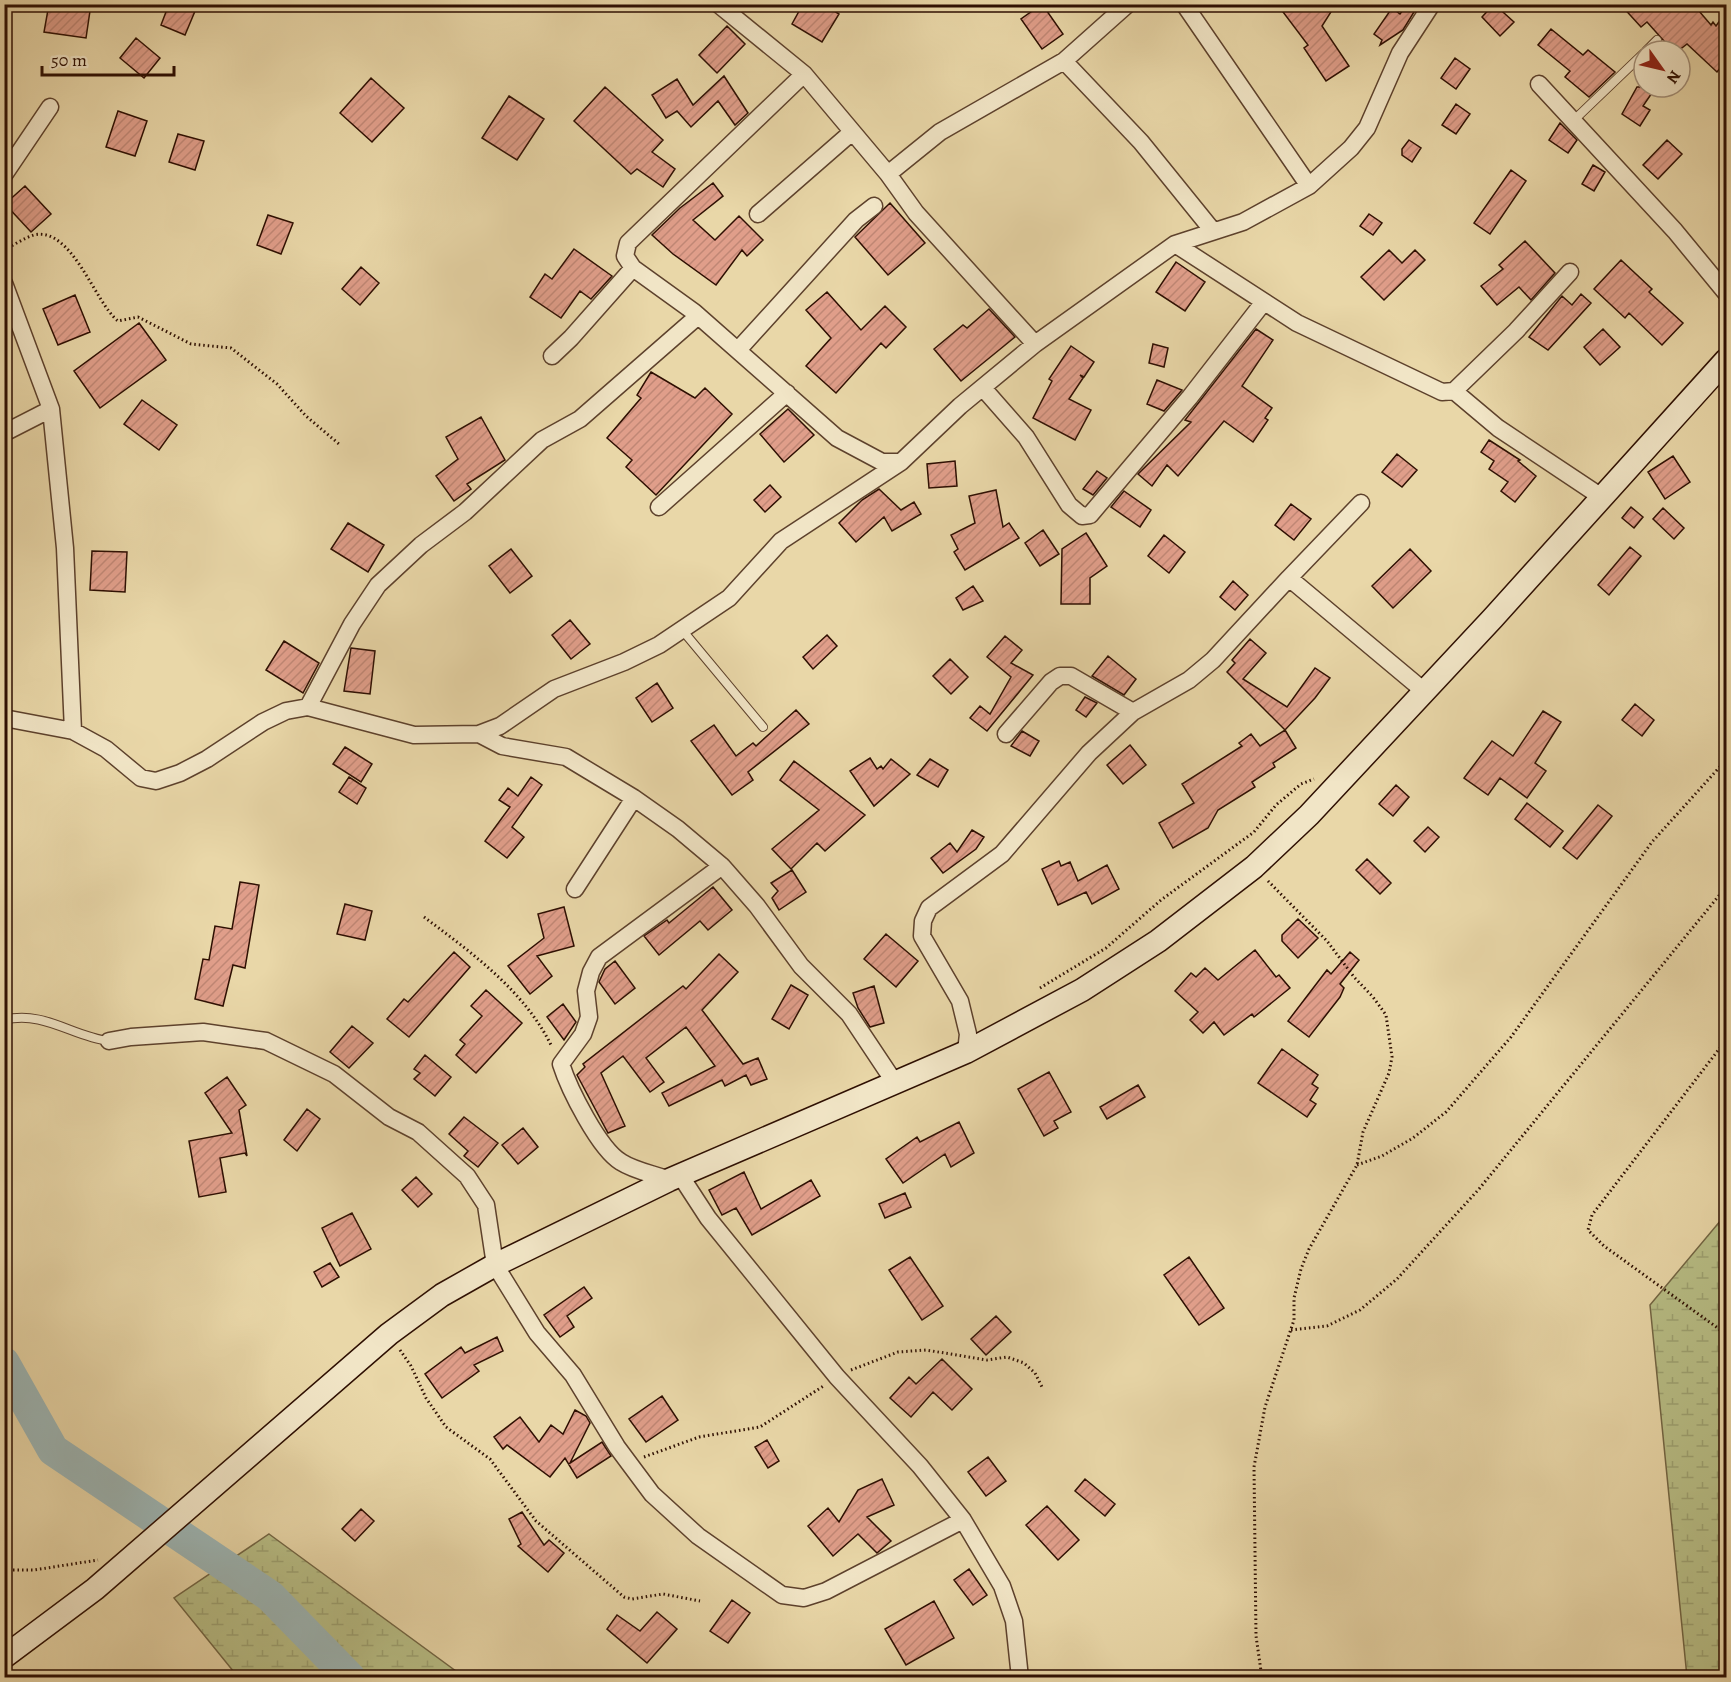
<svg xmlns="http://www.w3.org/2000/svg" width="1731" height="1682" viewBox="0 0 1731 1682" font-family="Alegreya,serif">
<style>
.wetland{fill:url(#wetland-marsh);stroke:#736644;stroke-width:1.5}
.lines{fill:none;stroke-linecap:round;stroke-linejoin:round}
.river{stroke:#9db6b5;stroke-width:32}
.building{fill:url(#building-hatch);stroke:#2e0f02;stroke-width:1.5}
.lane-casing{stroke:#5d412c;stroke-width:10}
.street-casing{stroke:#5d412c;stroke-width:19}
.secondary-casing{stroke:#2e0f02;stroke-width:25}
.path{stroke:#2e0f02;stroke-width:3;stroke-dasharray:1.5 3;stroke-linecap:butt}
.lane{stroke:#f1e5c6;stroke-width:8}
.street{stroke:#f1e5c6;stroke-width:16}
.secondary{stroke:#f1e5c6;stroke-width:22}
</style>
<defs>
<pattern id="wetland-marsh" width="20" height="14" patternUnits="userSpaceOnUse" patternTransform="scale(1.5)"><rect width="20" height="14" fill="#b8be86"/><path d="M1 5h8M5 5V1M11 12h8M15 12V8" fill="none" stroke="#9ea272"/></pattern>
<pattern id="building-hatch" width="6" height="6" patternUnits="userSpaceOnUse" patternTransform="scale(1.5)"><rect width="6" height="6" fill="#e09e8a"/><path d="M-1 1l2-2M0 6l6-6M5 7l2-2" fill="none" stroke="#c08775"/></pattern>
</defs>
<rect width="100%" height="100%" fill="#e9d7a8"/>
<filter id="stains"><feTurbulence type="fractalNoise" baseFrequency=".00333" numOctaves="4"/><feColorMatrix values="0 0 0 0 .2 0 0 0 0 .09 0 0 0 0 .02 0 0 0 .5 -.17"/></filter>
<radialGradient id="worn" r=".72"><stop offset=".6" stop-color="#630" stop-opacity="0"/><stop offset="1" stop-color="#630" stop-opacity=".3"/></radialGradient>
<path class="wetland" d="M1726,1214V1677H1687L1650,1305Z
M269,1534L464,1677H238L174,1598Z"/>
<g class="lines">
<path class="river" d="M4,1363L53,1450L270,1596L350,1678"/>
</g>
<path class="building" d="M49,4H91L86,38L44,32Z
M169,4H198L185,35L161,25Z
M803,4H823L839,14L822,42L792,24Z
M1042,4L1063,34L1042,49L1021,19Z
M1277,4H1336L1322,26L1349,66L1326,81L1304,48L1308,45Z
M1494,4L1514,22L1500,36L1482,17Z
M1620,4H1693L1711,25L1713,22L1716,26L1723,16H1726V61L1717,72L1687,44L1678,51H1673L1647,22L1641,27Z
M1406,6L1414,12L1403,30L1380,45L1382,40L1374,34L1392,8L1400,14Z
M727,26L745,44L717,73L699,55Z
M1551,29L1583,55L1588,50L1615,72L1589,97L1565,77L1570,71L1538,45Z
M136,38L160,58L144,78L120,58Z
M1455,58L1470,69L1456,89L1441,78Z
M724,76L748,113L735,125L718,101L691,127L677,111L666,118L652,95L677,79L693,105Z
M371,78L404,108L372,142L340,113Z
M605,87L663,140L652,152L675,169L663,187L637,169L631,174L574,121Z
M1637,87H1656L1643,106L1650,110L1640,126L1622,114Z
M509,96L544,119L517,160L482,138Z
M1456,104L1470,114L1456,134L1442,125Z
M118,111L147,121L135,156L106,147Z
M1560,123L1577,140L1568,153L1549,140Z
M178,134L204,141L195,170L169,162Z
M1409,140L1421,148L1412,162L1402,155V149Z
M1667,140L1682,154L1658,179L1643,165Z
M1593,165L1605,172L1594,191L1582,184Z
M1511,170L1526,181L1490,234L1474,223Z
M713,183L723,196L693,220L715,240L739,216L763,240L747,256L742,250L716,285L673,254L652,235L680,208Z
M25,186L51,214L31,232L5,204Z
M890,203L925,243L888,275L855,237Z
M1369,214L1382,223L1373,235L1360,226Z
M268,215L293,223L281,254L257,245Z
M1525,241L1555,273L1531,300L1519,287L1497,305L1481,286L1503,269L1499,265Z
M574,249L612,276L591,299L580,291L561,318L530,297L545,274L552,279Z
M1389,250L1402,263L1415,250L1425,260L1384,300L1361,277Z
M1621,260L1652,289L1649,292L1683,323L1662,345L1629,313L1625,318L1594,289Z
M1176,262L1205,282L1185,311L1156,292Z
M361,267L379,283L360,305L342,289Z
M827,292L861,330L885,306L906,327L886,348L881,343L836,393L806,366L831,338L806,310Z
M1581,294L1591,303L1548,350L1529,337L1562,296L1572,305Z
M75,295L90,332L58,345L43,309Z
M989,309L1015,337L961,381L934,349L963,325L967,328Z
M139,323L166,360L100,408L74,371Z
M1256,329L1273,340L1242,386L1272,408L1265,418L1268,420L1253,442L1224,421L1178,476L1167,465L1152,486L1138,474L1191,422L1185,420Z
M1603,329L1620,347L1600,365L1584,347Z
M1153,344L1168,348L1164,367L1149,363Z
M1071,346L1094,362L1084,377L1080,375L1083,378L1069,399L1091,410L1075,440L1033,418L1052,381L1049,379Z
M651,372L695,398L705,388L732,414L656,495L626,467L632,460L607,438L641,398L637,395Z
M1157,380L1182,390L1164,411L1147,404Z
M142,400L177,425L159,450L124,424Z
M788,409L814,435L784,462L760,434Z
M481,417L505,460L467,484L471,489L454,501L436,476L458,459L446,437Z
M1489,440L1520,460L1518,461L1536,476L1515,502L1501,491L1508,482L1489,469L1494,461L1481,452Z
M1397,454L1417,470L1402,487L1382,472Z
M1673,456L1690,482L1665,499L1648,472Z
M955,461L957,486L929,488L927,464Z
M1097,471L1107,478L1093,495L1083,489Z
M770,485L781,497L765,512L754,500Z
M879,489L901,510L914,502L921,514L892,531L884,517L856,542L839,523L862,500Z
M996,490L1003,527L1009,523L1019,538L965,570L954,552L958,549L951,535L975,523L969,496Z
M1124,491L1151,510L1140,527L1111,507Z
M1291,504L1311,519L1294,540L1275,525Z
M1631,507L1643,517L1634,528L1622,518Z
M1663,508L1684,528L1674,539L1653,519Z
M348,523L384,545L368,572L331,549Z
M1043,530L1059,554L1040,566L1025,543Z
M1086,533L1107,566L1090,578V604H1061L1062,549Z
M1164,535L1185,552L1169,573L1148,556Z
M1630,547L1641,556L1609,595L1598,585Z
M511,549L532,576L510,593L489,566Z
M1410,549L1431,571L1393,608L1372,586Z
M92,551L127,552L125,592L90,590Z
M1233,581L1248,595L1235,610L1220,597Z
M973,586L983,601L963,610L956,598Z
M570,620L590,644L571,659L552,635Z
M827,635L837,646L813,669L803,657Z
M1005,636L1022,650L1011,663L1033,675L987,731L970,718L980,706L990,714L1011,677L987,657Z
M1250,639L1266,653L1243,679L1287,707L1315,668L1330,678L1315,698L1285,730L1227,672L1235,663L1232,660Z
M284,641L319,663L303,693L266,670Z
M351,648L375,651L370,694L344,691Z
M1108,656L1136,679L1124,695L1092,676Z
M950,659L968,677L951,694L933,676Z
M657,683L673,708L652,722L636,698Z
M1085,697L1097,703L1086,717L1076,710Z
M1635,704L1654,720L1642,736L1622,720Z
M796,710L809,724L748,772L753,780L732,795L691,741L714,725L736,756L753,743L756,746Z
M1543,711L1561,722L1535,763L1546,771L1527,798L1500,778L1488,795L1464,778L1492,741L1513,756Z
M1285,730L1296,748L1273,763L1275,767L1252,782L1255,787L1218,810L1208,828L1173,848L1159,823L1194,803L1182,784L1242,746L1239,743L1251,734L1260,746Z
M1022,731L1039,741L1030,756L1011,746Z
M1130,745L1146,765L1123,784L1107,765Z
M345,747L372,764L361,782L333,764Z
M870,758L877,769L881,766L883,769L891,759L910,774L874,806L850,771Z
M930,759L948,770L938,787L917,775Z
M794,761L865,815L825,851L817,843L791,869L772,849L819,810L780,780Z
M349,777L366,788L357,804L339,792Z
M531,777L542,785L512,827L524,837L507,858L485,841L510,807L499,800L508,788L518,796Z
M1396,785L1409,797L1393,816L1379,804Z
M1527,803L1563,831L1550,847L1515,819Z
M1598,805L1612,816L1577,859L1563,848Z
M1428,827L1439,837L1425,852L1414,841Z
M972,830L984,837L976,849L943,873L931,858L950,843L957,852Z
M1367,859L1391,883L1380,894L1356,870Z
M1059,861L1061,866L1070,862L1078,881L1107,865L1119,889L1092,904L1086,892L1058,905L1042,869Z
M792,870L806,892L779,910L772,898L778,891L771,883Z
M240,882L259,885L245,968L233,965L223,1006L195,999L203,959L209,960L215,926L232,929Z
M713,887L732,910L708,930L700,921L659,955L644,936L667,920L669,923Z
M345,904L372,911L365,940L337,934Z
M564,907L574,946L537,956L552,976L530,994L508,966L544,938L538,914Z
M1298,919L1318,938L1298,958L1282,941V935Z
M886,934L918,961L896,987L864,959Z
M1255,950L1276,977L1279,975L1290,988L1254,1017L1252,1014L1224,1035L1214,1022L1203,1033L1190,1020L1198,1012L1175,991L1191,973L1196,977L1205,968L1218,980Z
M454,952L470,967L409,1037L387,1019L404,999L408,1002Z
M1350,952L1359,960L1340,984L1344,988L1340,997L1309,1037L1288,1021L1327,970L1331,974Z
M719,954L738,972L702,1010L743,1064L758,1058L767,1079L751,1085L746,1075L725,1086L722,1080L669,1106L662,1093L715,1066L686,1027L646,1058L664,1082L650,1092L623,1056L601,1073L625,1126L608,1133L577,1075L585,1067L583,1064L683,986L686,989Z
M615,961L635,988L615,1004L599,982L605,969Z
M791,985L808,995L789,1029L772,1019Z
M874,986L884,1023L870,1027L858,1008L853,993Z
M486,990L522,1023L476,1073L456,1055L465,1044L460,1040L482,1016L471,1006Z
M563,1004L576,1022L564,1040L547,1017Z
M352,1026L373,1043L349,1068L330,1052Z
M1282,1049L1318,1075L1312,1084L1318,1088L1310,1100L1316,1104L1307,1117L1258,1083Z
M425,1055L451,1077L435,1096L414,1079L420,1073L414,1069Z
M1049,1072L1071,1112L1054,1121L1058,1128L1044,1136L1018,1089Z
M227,1077L246,1105L239,1110L247,1156L245,1153L220,1158L226,1192L199,1197L189,1141L232,1133L205,1093Z
M1138,1085L1145,1097L1107,1119L1100,1107Z
M307,1109L320,1119L297,1151L284,1140Z
M464,1117L498,1143L478,1167L464,1156L468,1151L449,1134Z
M959,1122L974,1153L951,1167L945,1154L903,1183L886,1159L917,1137L920,1142Z
M523,1128L538,1147L518,1164L502,1145Z
M744,1172L761,1209L811,1180L820,1196L752,1235L736,1208L722,1215L709,1190Z
M416,1177L432,1194L418,1207L402,1190Z
M905,1193L911,1207L885,1218L879,1204Z
M352,1213L371,1249L340,1266L322,1228Z
M910,1257L943,1306L922,1320L889,1270Z
M1189,1257L1224,1308L1199,1325L1164,1275Z
M330,1263L339,1277L322,1287L314,1272Z
M584,1287L592,1298L567,1316L574,1327L560,1337L544,1315Z
M996,1316L1011,1332L986,1355L971,1339Z
M497,1337L503,1351L474,1365L479,1371L442,1398L425,1374L461,1347L465,1353Z
M942,1359L972,1389L952,1410L933,1392L911,1417L890,1398L909,1377L916,1384Z
M662,1396L678,1420L646,1442L629,1419Z
M575,1410L586,1416L590,1423L570,1463L602,1442L611,1456L577,1478L565,1458L550,1477L507,1445L503,1449L494,1437L520,1417L539,1442L551,1425L563,1434Z
M767,1440L779,1461L768,1468L755,1447Z
M988,1457L1006,1481L986,1496L968,1472Z
M882,1479L894,1505L867,1517L891,1541L877,1553L858,1534L833,1556L808,1526L828,1508L839,1522L858,1490Z
M1085,1479L1115,1504L1105,1516L1075,1491Z
M1047,1506L1079,1540L1058,1560L1026,1525Z
M361,1509L374,1521L355,1541L342,1529Z
M522,1512L544,1545L549,1540L564,1553L548,1572L518,1546L521,1544L509,1519Z
M969,1569L987,1595L973,1605L954,1580Z
M732,1600L750,1613L728,1643L710,1631Z
M934,1601L954,1638L906,1665L885,1629Z
M657,1612L677,1629L647,1663L607,1629L617,1615L640,1631Z"/>
<g class="lines">
<defs>
<path id="lane" d="M1646,51L1657,40
M1573,121L1644,53
M683,631L763,727
M4,1020C44,1010 73,1037 109,1041"/>
<path id="street" d="M718,4L804,74L888,174L916,213L1035,344
M1184,4L1309,186
M1723,4L1726,6
M1064,61L1141,142L1213,231
M1539,84L1675,231L1726,293
M888,174L940,132L1064,61L1128,4
M4,175L50,107
M758,214L852,132
M1175,244L1297,323L1442,392L1454,391L1516,331L1570,272
M633,268L625,256L628,243L804,74
M4,283L51,409L65,548L73,731
M738,350L856,220L874,206
M552,356L571,338L633,268L694,312L837,438L882,462H901
M983,388L1026,437L1069,505L1082,516L1090,515L1190,397L1263,303
M1454,391L1498,428L1603,498
M4,433L51,409
M659,507L787,393
M1289,578L1361,503
M308,707L352,624L378,585L421,545L465,512L542,440L580,419L698,316
M4,718L73,731L106,749L141,778L156,781L180,773L207,759L263,722L286,711L308,707L414,735L479,734L500,726L554,689L624,662L659,645L729,598L781,541L901,462L960,406L1035,344L1175,244L1243,222L1309,186L1351,148L1367,128L1400,53L1432,4
M479,734L502,746L566,757L634,798L678,829L722,866L757,906L801,966L849,1014L895,1083
M1006,734L1051,682L1060,676H1071L1133,712
M575,889L634,798
M109,1041L131,1037L203,1032L266,1041L334,1074L389,1117L418,1132L467,1176L486,1205L495,1265L537,1333L573,1375L617,1447L652,1494L698,1536L782,1595L804,1598L826,1591L963,1520
M966,1052L968,1034L960,1001L922,936L923,921L929,908L1002,854L1089,753L1133,712L1189,680L1213,660L1289,578L1424,691
M680,1175L708,1218L837,1377L920,1466L963,1520L1002,1586L1014,1621L1020,1678
M669,1180C654,1174 635,1171 621,1162C599,1149 569,1089 561,1064L583,1034L589,1017L586,991L591,972L599,957L722,866"/>
<path id="secondary" d="M4,1657L95,1589L389,1334L442,1295L495,1265L669,1180L966,1052L1082,990L1158,941L1254,867L1309,815L1493,618L1726,360"/>
</defs>
<use href="#lane" class="lane-casing"/>
<use href="#street" class="street-casing"/>
<use href="#secondary" class="secondary-casing"/>
<path class="path" d="M1208,9L1215,4
M4,250C14,245 24,238 34,235C72,226 95,303 118,321L138,317L191,344L231,348L277,384L306,416L339,444
M424,917C472,953 525,991 552,1047
M1040,988L1106,948L1161,900L1254,832L1276,805L1301,784L1314,779
M1726,1040L1592,1215L1588,1230L1604,1246L1726,1334
M1357,1165L1382,1156L1413,1138L1446,1112L1511,1037L1652,842L1726,760
M1291,1330L1327,1326L1360,1310L1397,1279L1479,1189L1726,887
M400,1350L411,1366L426,1398L446,1427L490,1459L536,1521L624,1597L632,1599L663,1594L700,1601
M851,1370L898,1352L926,1350L987,1360L1007,1357L1024,1363L1035,1373L1043,1389
M644,1457L699,1437L760,1427L825,1385
M4,1570H34L98,1560
M1262,1678L1256,1636L1254,1467L1265,1407L1294,1320V1298L1301,1269L1309,1249L1357,1165L1363,1132L1389,1073L1392,1057L1386,1015L1373,997L1354,977L1327,941L1268,881"/>
<use href="#lane" class="lane"/>
<use href="#street" class="street"/>
<use href="#secondary" class="secondary"/>
</g>
<rect width="1731" height="1682" fill="none" stroke="#e9d7a8" stroke-width="24"/>
<rect x="6" y="6" width="1719" height="1670" fill="none" stroke="#2e0f02" stroke-width="3"/>
<rect x="12" y="12" width="1707" height="1658" fill="none" stroke="#2e0f02" stroke-width="1.5"/>
<g transform="translate(1662 69) rotate(124)"><circle r="28" fill="#f1e5c6" stroke="#a38f78" stroke-width="1.5"/>
<path d="M0-4.5L10 22L0 15L-10 22Z" fill="#8f2418"/>
<text y="-9" font-size="16" font-weight="bold" text-anchor="middle" fill="#2e0f02">N</text>
</g>
<path d="M42 66v9h132v-9" fill="none" stroke="#2e0f02" stroke-width="3"/>
<text x="51" y="66" font-size="18" fill="#2e0f02" stroke="#f1e5c6" stroke-width="4.5" paint-order="stroke">50 m</text>
<rect width="100%" height="100%" filter="url(#stains)"/>
<rect width="100%" height="100%" fill="url(#worn)"/>
</svg>
